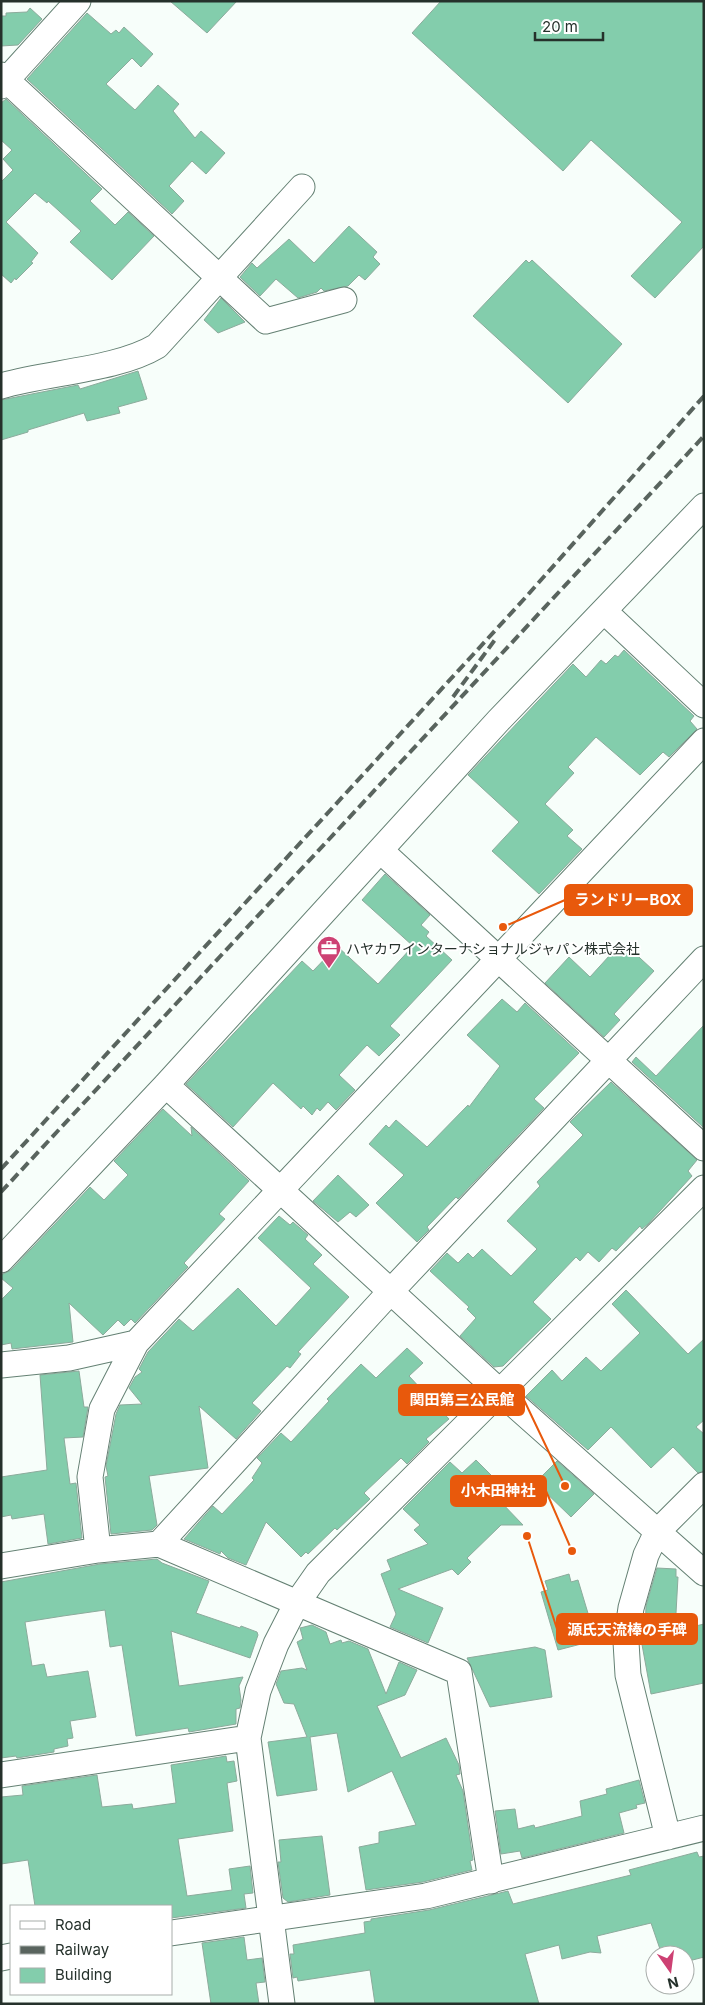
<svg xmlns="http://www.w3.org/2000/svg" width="705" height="2005" viewBox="0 0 705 2005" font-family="Inter,'Noto Sans JP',sans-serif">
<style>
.building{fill:#83cdac;stroke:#8cab9c}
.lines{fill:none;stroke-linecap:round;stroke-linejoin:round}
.minor-casing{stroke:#648073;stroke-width:27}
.minor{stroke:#fff;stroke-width:25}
.rail{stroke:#59645e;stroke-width:4;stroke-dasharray:10 5;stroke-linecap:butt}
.labels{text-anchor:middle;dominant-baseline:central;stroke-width:4;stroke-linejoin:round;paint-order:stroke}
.poi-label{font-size:14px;fill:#25312b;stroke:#fff;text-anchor:start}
.leader{fill:none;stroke:#e8590c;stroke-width:2}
.callout-dot{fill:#e8590c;stroke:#fff;stroke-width:2}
.callout{fill:#e8590c;stroke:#e8590c;stroke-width:2}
.callout-label{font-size:15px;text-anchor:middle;font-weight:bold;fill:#fff}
</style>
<rect width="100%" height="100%" fill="#f7fefa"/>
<path class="building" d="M170,1H237L207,33Z
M441,1H704V246L655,298L631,276L682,222L591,140L563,171L412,33Z
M30,8L42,19L18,45L1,46V16H6V13L27,12Z
M87,13L111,34L116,30L119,33L124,27L153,54L141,67L132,58L106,84L135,110L158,85L179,104L173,111L195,138L201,131L225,153L206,174L192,161L169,186L184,201L172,214L27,79Z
M6,99L102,189L90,201L115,225L128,212L154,236L112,280L70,242L81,231L48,201L47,203L35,193L6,222L38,253L31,262L33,263L16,280L15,278L11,283L1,274V182L13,170L3,159L12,150L1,140V103Z
M349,226L377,252L373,257L380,264L365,280L359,275L348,286L324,291L321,288L317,292L298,298L276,279L260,296L240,277L252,263L257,268L289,239L314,263Z
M526,260L529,263L532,260L622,344L568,403L473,316Z
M221,298L245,322L218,333L204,320Z
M138,371L147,399L118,407L120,413L87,421L84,413L28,430V432L1,440V400L78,385L80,389Z
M624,650L694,716L690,721L697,729L669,757L663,752L640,775L596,737L568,767L574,773L545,804L573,830L567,836L582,849L539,894L492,851L519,822L468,775L573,664L586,677L601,660L606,664L615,655L618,657Z
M385,874L430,915L421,925L429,932L426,936L452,960L390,1026L400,1035L379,1056L367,1045L339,1075L355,1090L336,1110L328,1102L320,1111L317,1108L312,1115L303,1106L301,1109L273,1083L233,1127L186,1084L302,961L313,971L337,946L378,984L413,946L362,900Z
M620,944L625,949L627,946L654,971L614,1014L620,1020L604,1037L545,983L569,957L590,977Z
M502,999L517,1012L525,1003L579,1053L534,1099L544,1108L458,1199L456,1197L427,1227L429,1230L417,1242L376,1203L404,1175L369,1144L386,1125L389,1128L396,1120L427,1147L468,1105L469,1107L500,1066L467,1035Z
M704,1025V1128L632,1062L636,1057L656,1076Z
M611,1082L697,1160L688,1171L692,1176L648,1224L642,1229L640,1226L616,1251L612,1248L599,1262L588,1252L580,1261L576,1257L533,1302L551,1319L503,1366L494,1367L460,1336L476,1318L467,1309L469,1307L430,1271L447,1253L458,1263L468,1253L473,1258L482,1249L511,1276L537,1249L507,1221L540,1186L537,1182L583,1135L570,1122Z
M163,1109L192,1136L191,1127L249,1181L219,1214L225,1219L184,1263L188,1267L135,1323L131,1319L124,1326L118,1320L103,1335L69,1303L73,1342L12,1349L11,1343L1,1345V1300L13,1288L1,1278V1275L11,1270L90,1187L104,1200L128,1175L114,1161Z
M338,1175L369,1205L356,1217L350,1212L338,1222L313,1201Z
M279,1216L290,1225L293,1222L308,1235L305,1239L322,1255L313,1264L349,1297L298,1352L301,1354L290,1368L287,1366L252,1403L261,1411L236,1439L199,1406L208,1468L149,1476L157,1525L152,1530L111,1534L105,1477L108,1476L106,1466L116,1414L120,1405L142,1404L129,1388L135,1377L142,1372L139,1369L148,1352L179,1319L193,1331L238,1288L276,1326L311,1288L258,1238Z
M626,1290L688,1354L704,1339V1420L696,1427L704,1434V1471L698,1473L673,1447L651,1468L611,1427L588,1450L526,1396L552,1370L562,1381L586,1357L601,1371L640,1333L612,1304Z
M407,1348L423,1363L409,1376L449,1419L426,1439L429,1442L407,1464L401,1458L364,1493L370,1499L337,1530L335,1528L308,1554L306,1552L301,1557L266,1522L246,1565L228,1558L221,1551L220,1554L184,1539L213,1506L222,1514L254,1480L252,1478L262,1463L257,1458L281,1433L291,1442L329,1401L327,1399L361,1364L376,1378Z
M79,1371L84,1407H88L83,1437L64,1438L70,1484L76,1483L82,1538L48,1544L44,1514L12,1519L11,1515L1,1517V1477L47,1470L40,1375Z
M476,1460L507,1491L498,1499L523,1525H501L467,1558L471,1562L458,1575L452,1569L398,1589L443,1608L428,1643L390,1627L396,1614L381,1574L391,1570L387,1560L428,1544L414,1530L420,1525L403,1509L450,1462L462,1473Z
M557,1461L594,1494L571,1517L539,1486V1479Z
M157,1559L162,1563L209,1581L196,1613L240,1628L241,1626L257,1632L258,1635L250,1658L171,1631L179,1686L243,1677L239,1686L241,1700L240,1708L236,1709V1724L189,1732L188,1728L136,1736L122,1645L110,1647L105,1610L63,1616L25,1622L32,1666L44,1664L47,1677L88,1671L96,1717L70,1721L73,1738L67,1739L68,1746L54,1749V1752L17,1758L16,1756L1,1758V1582L100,1564Z
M657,1568L676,1569V1577H678L675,1631L704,1624V1683L651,1694L641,1639L642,1629L645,1631L646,1606Z
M569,1574L571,1582L578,1580L593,1630L585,1643L558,1650L541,1592L548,1590L545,1581Z
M312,1625L326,1632L330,1644L341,1640L342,1643L349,1641L368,1649L386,1694L399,1662L417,1670L405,1695L377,1706L401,1758L446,1738L459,1765L460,1774L456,1775L463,1791L473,1860L470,1861L472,1870L423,1882L366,1890L359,1847L379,1843V1832L416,1825L392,1771L348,1792L337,1733L310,1737L317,1790L277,1796L268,1742L307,1737L294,1704L284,1703L276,1684L281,1671L302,1668L307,1670L297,1642L303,1639L300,1628Z
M535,1647L545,1650L552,1697L490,1707L467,1658Z
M226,1756L227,1762L234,1761L237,1781L227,1783L233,1831L178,1839L187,1896L232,1890L229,1869L250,1866L253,1893L244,1894L246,1908L171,1918V1906H35L28,1860L1,1864V1797L23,1795L22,1786L97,1775L102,1807L132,1804L133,1809L176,1803L171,1765Z
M639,1780L645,1803L636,1805L637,1808L619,1813L624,1833L522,1858L520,1851L501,1854L495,1811L515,1809L518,1829L534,1825L535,1828L582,1816L580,1801L607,1794L606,1789Z
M322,1836L330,1895L288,1902L283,1898L278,1862H281L279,1840Z
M697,1852L699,1857L704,1856V1957L685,1962V1955H662L651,1923L597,1936L601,1953L590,1952L562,1959L559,1945L525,1954L539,2004H375L370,1970L298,1981L297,1977L293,1978L290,1954H294L293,1945L365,1933L364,1922L371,1921V1919L429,1910L508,1891L513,1904L631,1875L629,1870Z
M244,1937L247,1960L262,1958L265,1982L256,1983L259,2004H211L202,1943Z"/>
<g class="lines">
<defs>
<path id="minor" d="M1,75L266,321L344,300
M1,86L78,1
M1,386C48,372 117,370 157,346L302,187
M604,611L704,705
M381,851L704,1148
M166,1085L499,1391L704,1573
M1,1260L166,1085L498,721L704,506
M1,1365L69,1358L136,1343
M159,1544L391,1291L704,959
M98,1550L90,1477L102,1409L136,1343L704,741
M1,1566L98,1550L159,1544L459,1672L491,1881
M1,1775L248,1738
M668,1837L628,1675L626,1642L631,1608L646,1555L657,1532L704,1485
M171,1933L426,1896L704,1828
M1,1958L11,1956
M282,2004L248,1738L258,1691L276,1644L297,1603L318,1573L704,1188"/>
</defs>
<use href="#minor" class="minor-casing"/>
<use href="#minor" class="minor"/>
<path class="rail" d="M453,697L497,637
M1,1169L525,598L704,396
M1,1192L704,436"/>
</g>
<defs>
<symbol id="office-pin" viewBox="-11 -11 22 30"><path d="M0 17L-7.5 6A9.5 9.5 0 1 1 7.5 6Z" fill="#cd4173" stroke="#fff"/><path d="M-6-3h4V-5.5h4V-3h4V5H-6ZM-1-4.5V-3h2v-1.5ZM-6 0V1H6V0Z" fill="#fff"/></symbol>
</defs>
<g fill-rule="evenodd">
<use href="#office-pin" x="315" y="934" width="28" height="38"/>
</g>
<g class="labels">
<g class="poi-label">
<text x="346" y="948">ハヤカワインターナショナルジャパン株式会社</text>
</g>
</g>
<path class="leader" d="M503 927L565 900M565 1486L524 1400M572 1551L546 1491M527 1536L557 1629"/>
<g class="callout-dot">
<circle cx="503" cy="927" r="5"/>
<circle cx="565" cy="1486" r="5"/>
<circle cx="572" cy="1551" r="5"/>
<circle cx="527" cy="1536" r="5"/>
</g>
<g class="callout">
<rect x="565" y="885" width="127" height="30" rx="5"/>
<rect x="399" y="1385" width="125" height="30" rx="5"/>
<rect x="451" y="1476" width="95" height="30" rx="5"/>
<rect x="557" y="1614" width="140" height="30" rx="5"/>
</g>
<g class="callout-label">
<text x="628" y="905">ランドリーBOX</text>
<text x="462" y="1405">関田第三公民館</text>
<text x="498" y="1496">小木田神社</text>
<text x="627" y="1635">源氏天流棒の手碑</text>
</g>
<rect width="705" height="2005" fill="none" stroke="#25312b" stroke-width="5"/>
<rect x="10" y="1905" width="162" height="90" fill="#ffffff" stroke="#a8adaa"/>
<rect x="20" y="1921" width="25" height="8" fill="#ffffff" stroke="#a8adaa"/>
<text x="55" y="1930" font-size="15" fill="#25312b">Road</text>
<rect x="20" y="1946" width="25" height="8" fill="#59645e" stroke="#a8adaa"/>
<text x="55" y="1955" font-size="15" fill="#25312b">Railway</text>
<rect x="20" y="1968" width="25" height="15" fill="#83cdac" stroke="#a8adaa"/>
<text x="55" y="1980" font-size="15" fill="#25312b">Building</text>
<g transform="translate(670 1970) rotate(166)"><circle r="24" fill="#ffffff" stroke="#a8adaa"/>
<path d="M0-4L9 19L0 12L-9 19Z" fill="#cd4173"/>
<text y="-8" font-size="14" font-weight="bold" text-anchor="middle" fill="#25312b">N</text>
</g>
<path d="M535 32v8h68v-8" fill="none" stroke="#25312b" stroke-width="2.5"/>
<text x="542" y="32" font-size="15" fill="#25312b" stroke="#ffffff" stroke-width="4" paint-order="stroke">20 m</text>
</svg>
